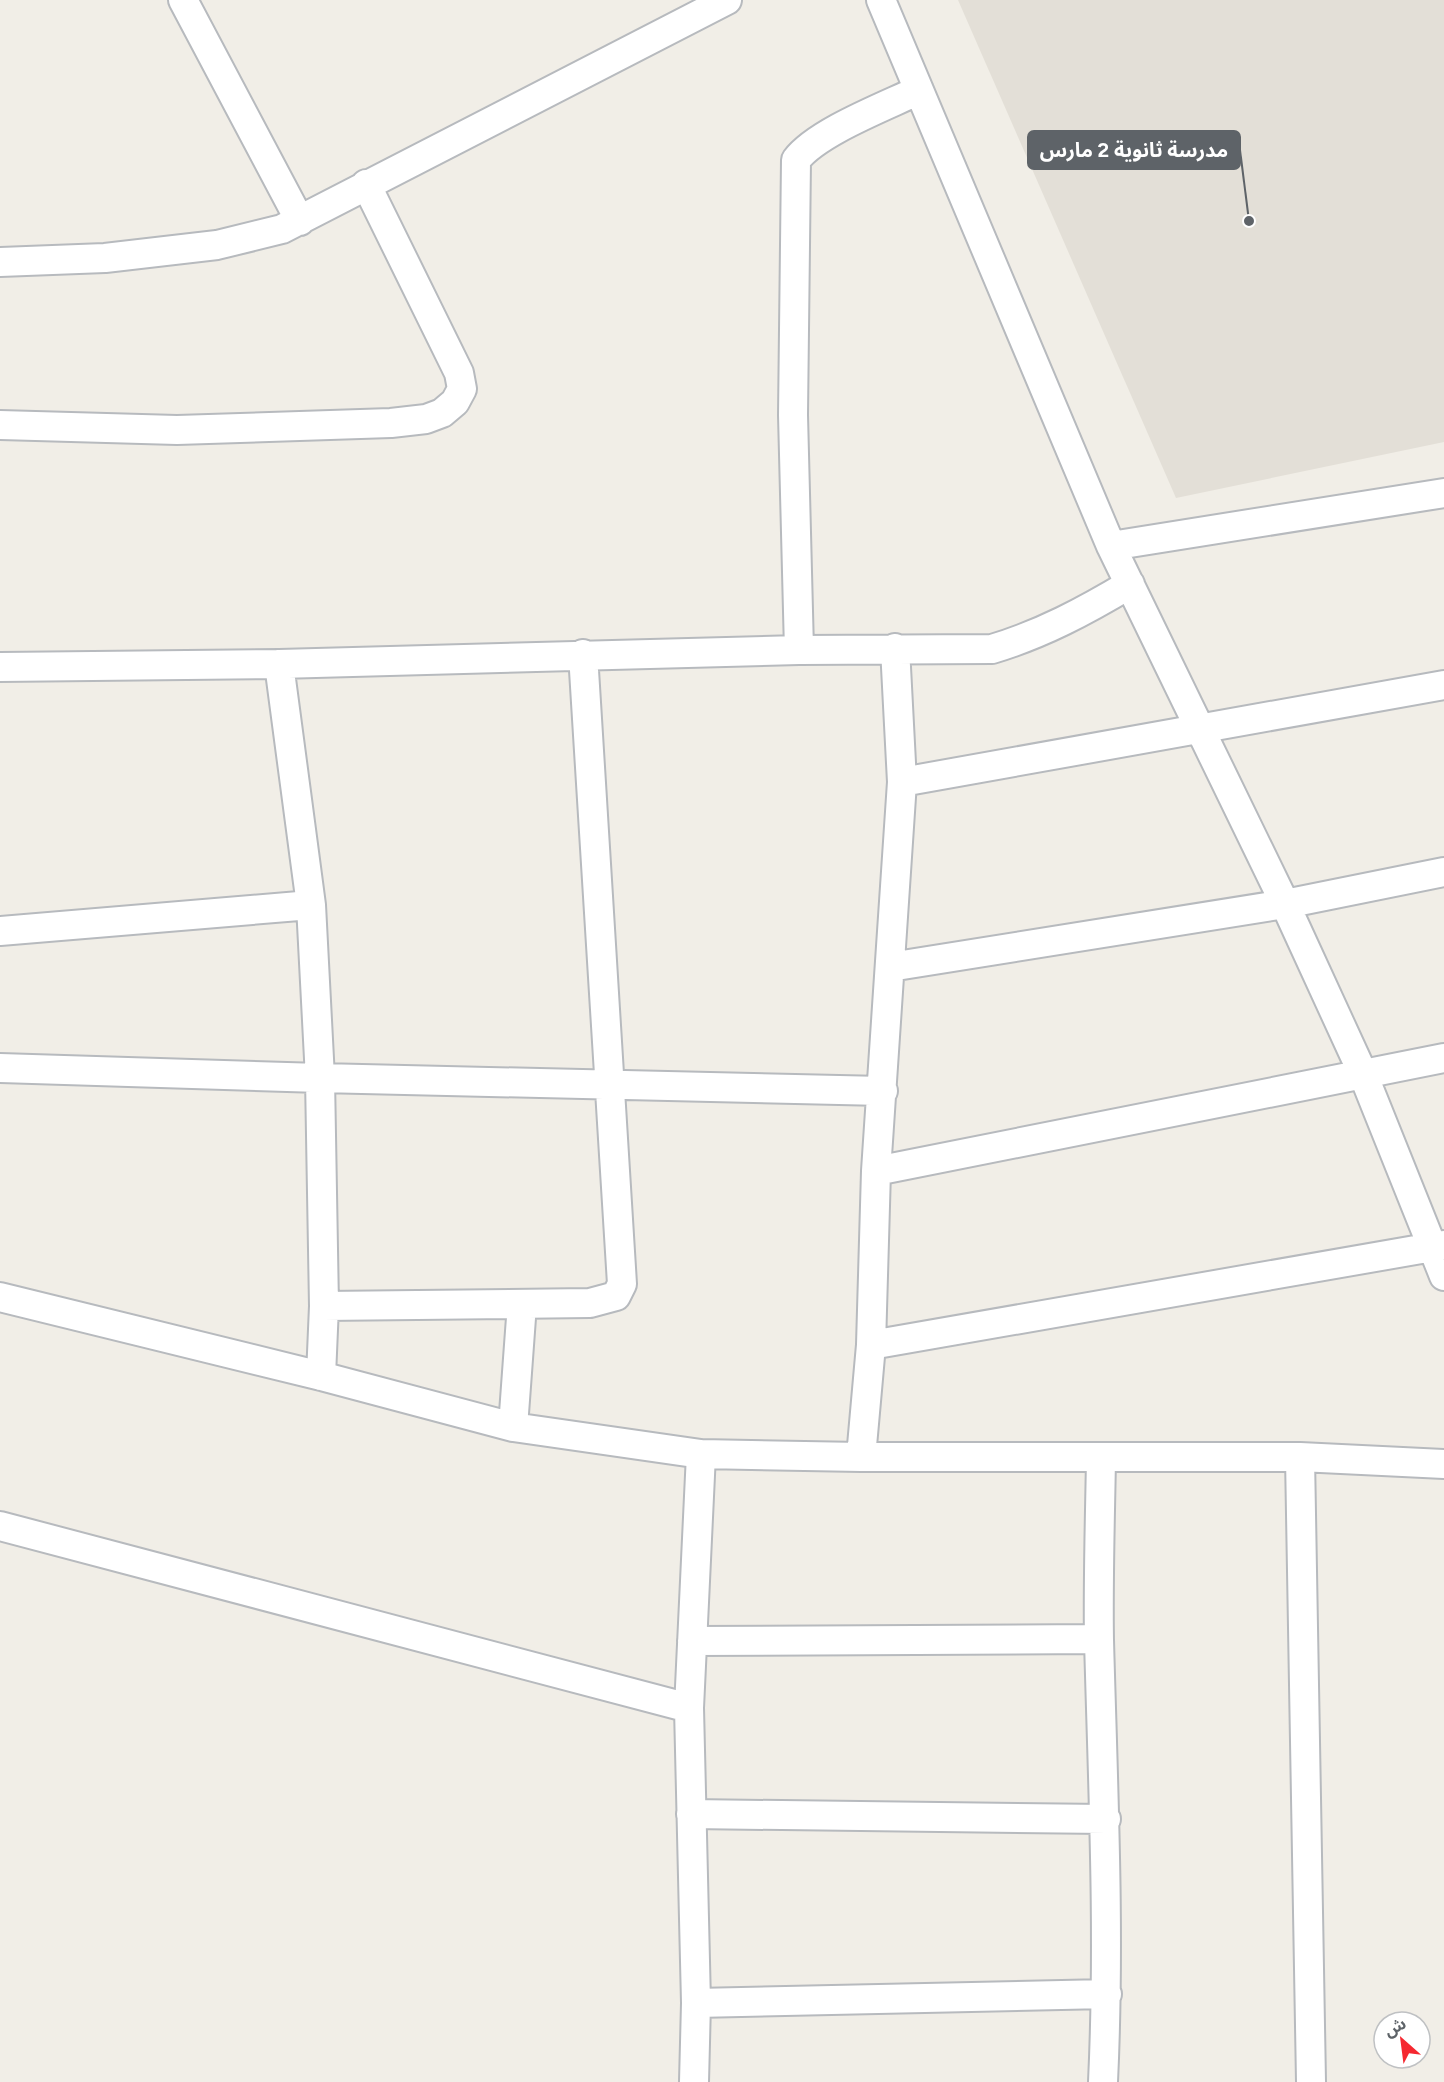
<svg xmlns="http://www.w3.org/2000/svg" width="1444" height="2082" viewBox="0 0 1444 2082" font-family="Figtree,'Noto Sans Arabic',sans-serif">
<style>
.education{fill:#e3dfd7}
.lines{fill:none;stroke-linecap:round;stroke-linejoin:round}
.street-casing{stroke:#b7babe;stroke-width:32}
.street{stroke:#fff;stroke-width:28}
.leader{fill:none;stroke:#5e6368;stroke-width:2}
.callout-dot{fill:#5e6368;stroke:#fff;stroke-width:2}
.callout{fill:#5e6368;stroke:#5e6368;stroke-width:2}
.callout-label{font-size:20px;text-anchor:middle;font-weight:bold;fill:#fff}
</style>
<rect width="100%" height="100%" fill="#f1eee7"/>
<path class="education" d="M958,0H1444V442L1176,498Z"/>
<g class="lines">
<defs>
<path id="street" d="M183,0L300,221
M881,0L1111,546L1285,904L1363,1074L1444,1276
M0,262L105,258L217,245L282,229L727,0
M0,425L177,430L391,423L426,419L442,413L455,402L462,389L459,373L366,184
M1111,546L1444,493
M799,650L793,415L796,160C817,132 886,106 919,90
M279,664L311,905L320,1078L324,1306L321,1376
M0,667L279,664L799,650L992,649C1042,634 1085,611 1130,584
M902,782L1444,685
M0,931L311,905
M890,967L1285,904L1444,872
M0,1068L320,1078L883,1091
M876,1171L1444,1058
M0,1297L321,1376L513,1427L701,1454L861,1457H1300L1444,1464
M324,1306L590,1303L616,1296L622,1284L583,654
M871,1345L1444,1245
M513,1427L522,1304
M861,1457L871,1345L876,1171L902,782L895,648
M1300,1457L1311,2082
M1101,1458C1100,1519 1098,1580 1099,1640C1103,1788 1110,1934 1103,2082
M0,1526L689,1708
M692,1641L1099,1639
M691,1814L1106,1819
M696,2003L1107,1994
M694,2082L696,2003L689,1708L701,1454"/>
</defs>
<use href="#street" class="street-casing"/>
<use href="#street" class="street"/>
</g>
<path class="leader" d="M1249 221L1240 150"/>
<circle class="callout-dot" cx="1249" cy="221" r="6"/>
<rect class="callout" x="1028" y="131" width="212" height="38" rx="6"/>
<g class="callout-label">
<text x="1134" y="157">مدرسة ثانوية 2 مارس</text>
</g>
<g transform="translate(1402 2040) rotate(332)"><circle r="28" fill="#ffffff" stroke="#bfc1c3" stroke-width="1.5"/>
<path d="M0-4.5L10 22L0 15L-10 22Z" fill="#f52830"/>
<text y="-9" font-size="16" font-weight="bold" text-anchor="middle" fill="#5e6368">ش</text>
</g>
</svg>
